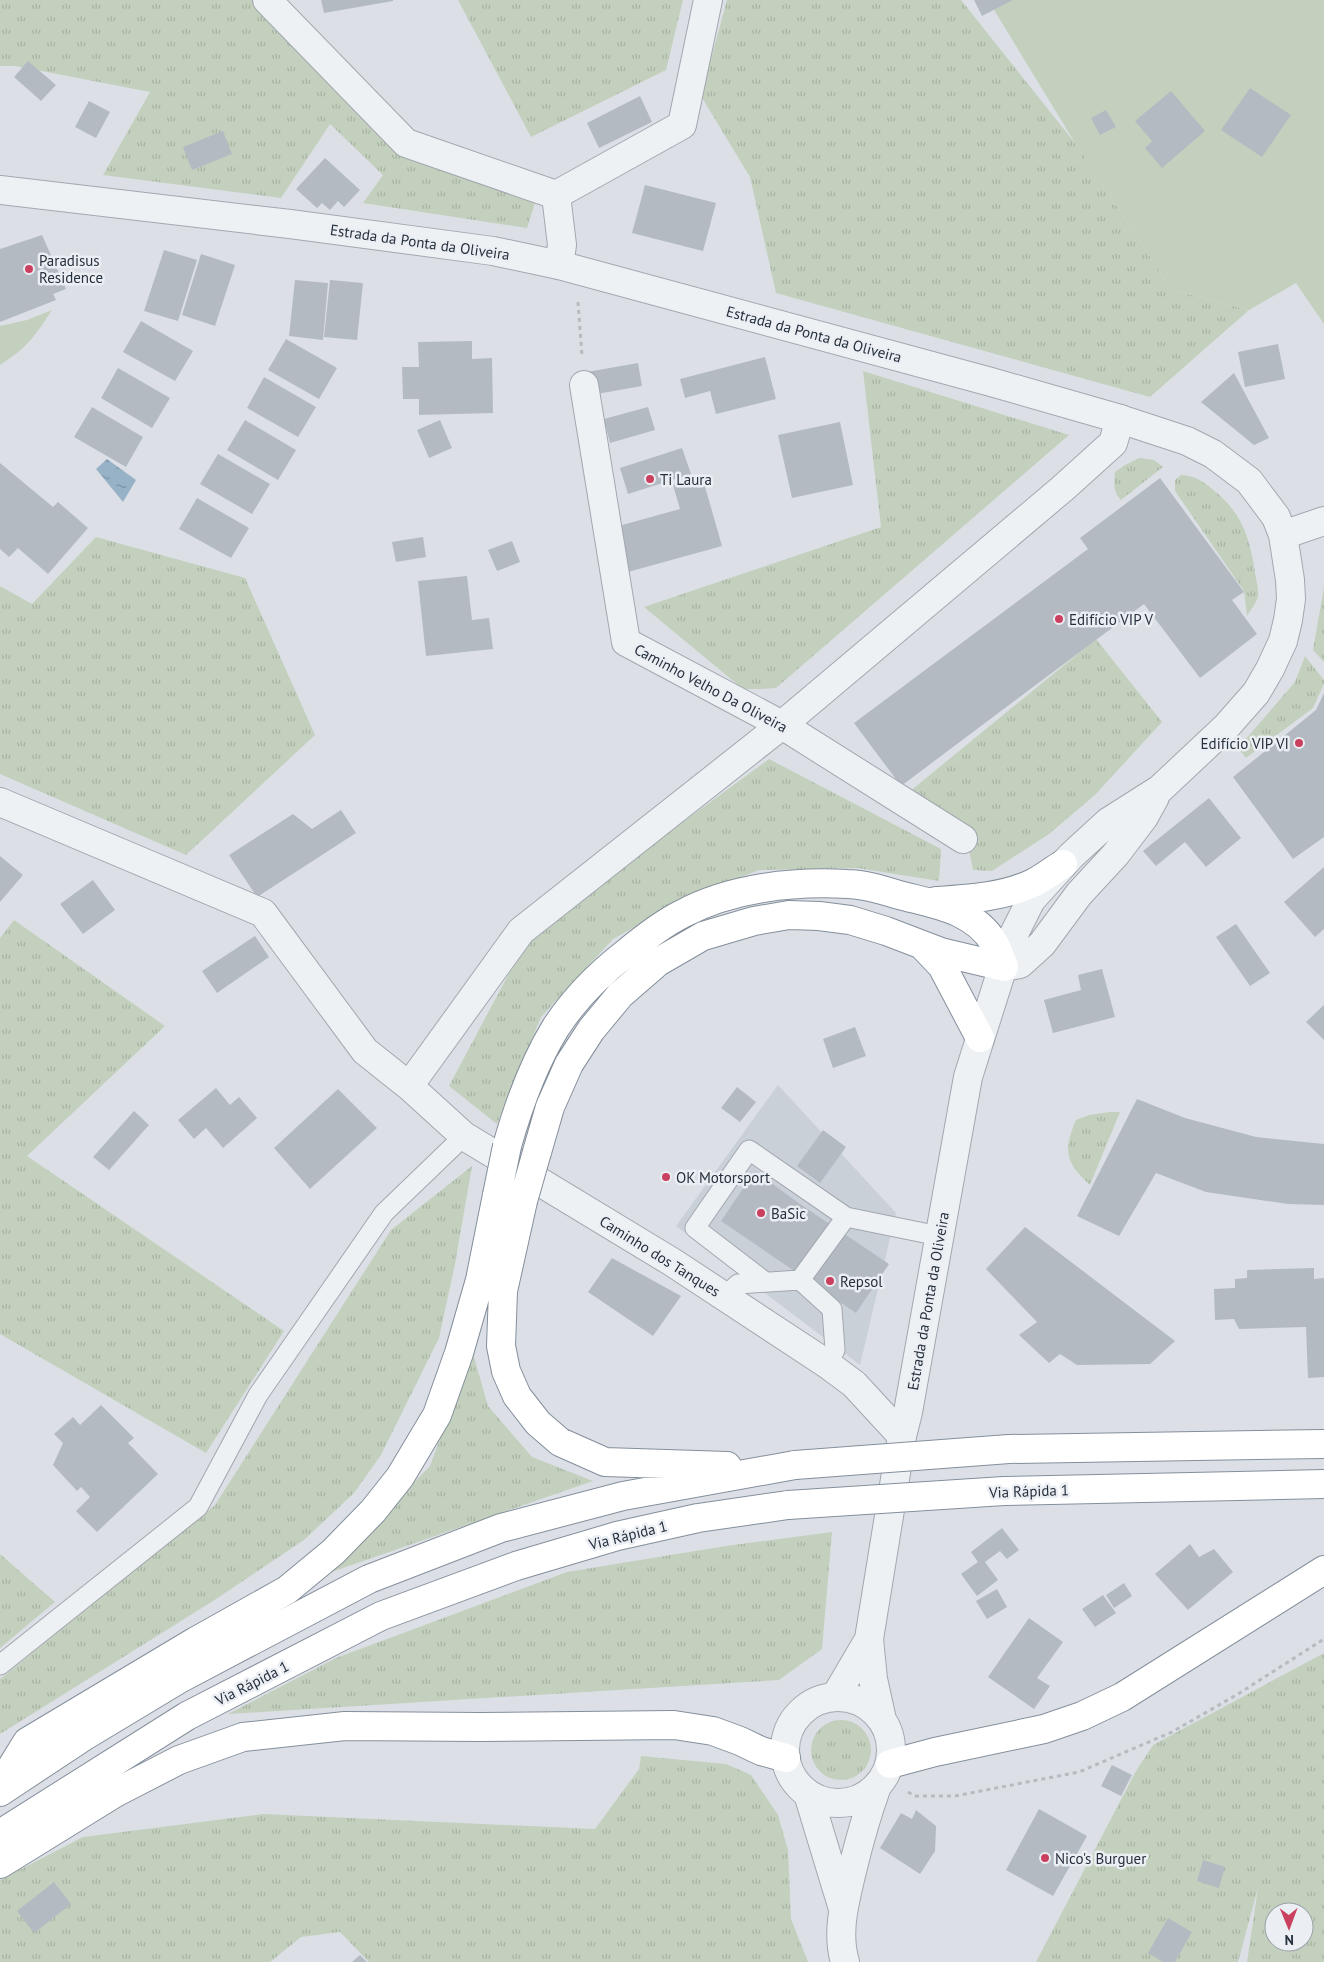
<svg xmlns="http://www.w3.org/2000/svg" width="1324" height="1962" viewBox="0 0 1324 1962" font-family="'PT Sans',sans-serif">
<style>
.built{fill:#cad0d8}
.grass{fill:url(#grass-tufts);fill-rule:evenodd}
.green{fill:#c3d0bd}
.water{fill:url(#water-ripples)}
.building{fill:#b3bac2}
.lines{fill:none;stroke-linecap:round;stroke-linejoin:round}
.service-casing{stroke:#a2a7b0;stroke-width:21}
.minor-casing{stroke:#a2a7b0;stroke-width:30}
.tertiary-casing{stroke:#a2a7b0;stroke-width:30}
.trunk-casing{stroke:#848f9c;stroke-width:30}
.path{stroke:#b6bbc0;stroke-width:3;stroke-dasharray:4 4;stroke-linecap:butt}
.service{stroke:#eef1f4;stroke-width:19}
.minor{stroke:#eef1f4;stroke-width:28}
.tertiary{stroke:#eef1f4;stroke-width:28}
.trunk{stroke:#fff;stroke-width:28}
.trunk-bridge-casing{stroke:#848f9c;stroke-width:30;stroke-linecap:butt}
.trunk-bridge{stroke:#fff;stroke-width:28}
.poi-dot{fill:#ca415f;stroke:#ebeff4;stroke-width:2}
.labels{text-anchor:middle;dominant-baseline:central;stroke-width:5;stroke-linejoin:round;paint-order:stroke}
.street-label{font-size:15px;fill:#262f3c;stroke:#ebeff4}
.poi-label{font-size:15px;fill:#262f3c;stroke:#ebeff4;text-anchor:start}
</style>
<defs>
<pattern id="grass-tufts" width="24" height="20" patternUnits="userSpaceOnUse" patternTransform="scale(1.25)"><rect width="24" height="20" fill="#c3d0bd"/><path d="M3 7l-1-3M5 7V3M7 7l1-3M15 17l-1-3M17 17v-4M19 17l1-3" fill="none" stroke="#a7b3a3"/></pattern>
<pattern id="water-ripples" width="26" height="14" patternUnits="userSpaceOnUse" patternTransform="scale(1.25)"><rect width="26" height="14" fill="#97b1c6"/><path d="M2 4q2-2 4 0t4 0M15 11q2-2 4 0t4 0" fill="none" stroke="#7b90a2"/></pattern>
</defs>
<rect width="100%" height="100%" fill="#dce0e6"/>
<path class="built" d="M778,1085L896,1213L860,1365L676,1226Z"/>
<path class="grass" d="M0,0H254L408,156L535,203L527,228L363,203L383,175L330,124L281,198L103,175L150,92L16,66H0Z
M458,0H683L666,70L531,137Z
M727,0H961L1075,143L1172,290L1249,310L1150,397L776,293L750,177L701,96Z
M863,371L1069,435L776,688L762,689H743L644,607L881,527Z
M1139,458L1154,460L1163,467L1121,500C1113,492 1114,484 1115,472L1125,465Z
M1181,475C1194,476 1202,480 1212,489C1241,511 1250,537 1255,573C1256,580 1259,589 1258,596C1257,602 1250,611 1247,616L1244,591L1175,491V480Z
M96,537L245,578L315,735L186,855L0,774V586L32,604Z
M1324,587V662L1313,650Z
M1096,639L1162,722L1095,795L1049,834L992,871L973,870L966,833L909,792Z
M1305,656L1324,680V684L1313,708L1246,758L1238,748L1295,682Z
M769,759L941,849L939,881L857,868L759,870L683,900L613,939L541,1017L497,1124L449,1086L530,934Z
M14,920L165,1026L27,1156L284,1331L206,1453L0,1334V938Z
M1110,1112H1120L1090,1185C1065,1162 1063,1151 1076,1120L1089,1115Z
M472,1166L455,1264L439,1338L381,1455L354,1493L304,1540L213,1601L0,1734V1679L215,1505L391,1230Z
M472,1350L488,1406L532,1457L593,1481L323,1575L430,1466Z
M832,1532L822,1649L779,1680L228,1714L336,1658L567,1572L726,1546Z
M0,1554L55,1602L0,1648Z
M1324,1653V1962H1247L1258,1888L1238,1962H1036L1136,1771L1153,1745ZM1274,1912H1304V1942H1274Z
M811 1750a30 30 0 1 1 60 0a30 30 0 1 1-60 0Z
M641,1756L726,1764L751,1775L778,1815L788,1850L791,1919L808,1962H369L340,1932L301,1937L270,1962H0V1880L83,1837L263,1814L595,1829L639,1769Z"/>
<path class="green" d="M988,0H1324V324L1296,283L1249,310L1172,290L1075,143Z
M52,310C35,336 27,348 0,365V326L27,320Z"/>
<path class="water" d="M107,459L136,480L123,502L96,469Z"/>
<path class="building" d="M321,0H393V1L324,13Z
M974,0H1013L982,16Z
M28,61L56,85L41,101L14,77Z
M1250,88L1291,115L1262,157L1221,130Z
M1171,91L1205,131L1162,168L1145,148L1152,141L1135,121Z
M640,96L652,122L599,148L587,123Z
M89,101L110,112L96,138L75,127Z
M1106,110L1116,127L1100,135L1091,118Z
M223,131L232,154L192,170L183,147Z
M325,158L360,190L344,207L338,201L330,210L322,203L317,208L296,189Z
M645,185L716,203L703,251L632,233Z
M42,235L66,289L53,294L56,300L0,322V249Z
M164,250L197,260L178,321L144,311Z
M201,254L235,265L215,326L182,315Z
M295,280L328,283L323,340L289,336Z
M330,280L363,283L357,340L324,337Z
M141,321L193,351L175,381L123,352Z
M286,339L337,368L319,399L268,370Z
M472,341V359L492,358L493,413L419,415V399H403L402,367H419L418,342Z
M1278,344L1285,379L1245,387L1238,352Z
M765,357L776,399L716,414L710,391L685,398L680,379Z
M638,363L642,386L591,395L587,372Z
M118,368L170,398L152,428L101,398Z
M1234,373L1269,438L1254,445L1201,402Z
M264,377L316,407L298,437L247,408Z
M92,407L143,437L126,467L74,437Z
M648,407L655,430L610,443L604,419Z
M245,420L296,450L278,480L227,450Z
M440,420L452,448L429,458L417,430Z
M840,422L853,485L792,498L778,435Z
M682,448L691,474L628,494L620,468Z
M218,454L270,484L252,514L200,484Z
M0,463L53,507L58,502L88,528L48,574L18,548L9,557L0,549Z
M702,476L722,546L628,572L615,527L680,509L673,485Z
M1160,478L1244,592L1232,600L1257,634L1200,678L1144,604L901,786L854,723L1088,549L1080,538Z
M197,498L249,528L231,558L179,529Z
M423,537L426,557L396,562L392,542Z
M512,541L520,562L497,571L488,550Z
M467,576L472,620L489,618L493,649L426,656L418,581Z
M1324,693V837L1293,859L1233,777L1316,710Z
M1209,798L1241,838L1206,867L1185,842L1156,866L1143,851Z
M341,810L356,833L257,897L229,855L293,814L312,829Z
M0,856L23,875L0,902Z
M1324,867V929L1315,937L1284,902Z
M93,880L115,910L83,934L60,904Z
M1236,924L1270,973L1250,986L1216,937Z
M255,936L269,957L217,993L202,971Z
M1102,969L1115,1017L1053,1033L1044,1000L1081,990L1078,975Z
M1324,1005V1040L1306,1022Z
M855,1027L866,1056L833,1068L823,1039Z
M737,1087L756,1102L740,1122L721,1108Z
M216,1088L230,1105L239,1097L257,1118L223,1148L206,1128L194,1139L178,1120Z
M338,1089L377,1128L310,1189L274,1148Z
M1137,1099L1185,1118L1256,1137L1324,1144V1205L1288,1204L1206,1192L1156,1173L1119,1236L1077,1216Z
M134,1111L149,1125L109,1170L93,1157Z
M823,1130L846,1147L820,1183L797,1166Z
M755,1171L800,1204L889,1264L856,1313L721,1221Z
M1025,1227L1175,1341L1150,1364L1077,1365L1060,1354L1049,1363L1019,1335L1037,1322L986,1269Z
M612,1258L681,1296L653,1336L588,1292Z
M1314,1268V1279L1324,1278V1377L1308,1378L1306,1327L1239,1329L1234,1319L1215,1320L1214,1289L1235,1288V1279L1247,1278V1270Z
M101,1405L134,1438L128,1443L158,1474L97,1532L76,1511L90,1497L81,1487L77,1491L53,1465L63,1443L54,1434L73,1417L80,1425Z
M1002,1528L1019,1550L1007,1559L1000,1551L985,1562L998,1580L977,1596L961,1574L978,1562L971,1552Z
M1190,1544L1199,1557L1214,1549L1233,1572L1188,1610L1155,1574Z
M1124,1583L1132,1596L1114,1608L1106,1595Z
M997,1589L1007,1607L987,1619L976,1601Z
M1103,1595L1116,1613L1095,1627L1082,1609Z
M1029,1618L1063,1642L1037,1678L1050,1686L1034,1709L988,1677Z
M1112,1765L1132,1775L1121,1796L1101,1786Z
M1039,1809L1087,1836L1053,1896L1006,1870Z
M916,1810L936,1826L935,1851L920,1874L880,1848L901,1813L912,1819Z
M1203,1860L1225,1867L1219,1888L1197,1881Z
M54,1882L71,1904L34,1933L17,1911Z
M1168,1918L1192,1932L1175,1962H1163L1148,1953Z
M360,1955L367,1962H352Z"/>
<g class="lines">
<defs>
<path id="service" d="M764,1281L695,1228L749,1150L846,1217
M725,1296L738,1284L800,1280
M827,1364L835,1350L832,1309L800,1280L846,1217L939,1236
M0,1665L198,1507L258,1395L384,1213L464,1136"/>
<path id="minor" d="M267,0L406,143L556,195L562,245L559,265
M556,195L682,125L708,0
M584,385L626,642L782,725L963,839
M0,802L263,913L365,1051L409,1086L464,1136L672,1262L827,1364L854,1384L902,1436
M409,1086L521,931L782,725L1062,489L1113,443L1120,419"/>
<path id="tertiary" d="M0,190L290,224L493,251L559,265L991,382L1120,419L1187,441L1213,454L1249,481L1276,517L1283,535L1290,580L1291,599L1288,620L1283,641L1270,669L1256,693L1226,727L1160,789L1108,822L1071,856L1031,900L1012,938L968,1077L908,1412L902,1436L869,1639L873,1679L882,1720
M1283,535L1324,521
M1004,967L1020,964L1042,944L1079,894L1116,854L1144,817L1155,797
M835,1697L869,1639
M785 1750a53 53 0 1 1 106 0a53 53 0 1 1-106 0Z
M808,1794L843,1909
M845,1962C836,1932 845,1901 852,1871C859,1842 867,1814 877,1786"/>
<path id="trunk" d="M936,901C968,899 1004,897 1033,883C1043,878 1053,870 1063,864
M922,945L942,966L980,1038
M507,1146C518,1107 535,1061 556,1027C575,998 599,974 626,953C643,939 662,924 682,914C731,888 792,881 847,884C864,884 883,890 899,895C933,904 974,909 994,943C998,950 1001,959 1004,967
M537,1152L550,1107L569,1064L591,1030L620,995L658,962L703,936L754,921L789,915L819,916L850,920L886,931L941,952L1004,967
M523,1201L503,1291L501,1346L506,1371L517,1396L538,1423L560,1442L605,1462L727,1466
M1009,1449L1324,1444
M1004,1491L1324,1484
M890,1764L935,1752L1044,1729L1082,1716L1122,1697L1324,1570
M0,1786L27,1742L196,1641L287,1590L333,1552L373,1511L400,1477L437,1415L459,1353L480,1280L497,1195
M0,1792L83,1737L181,1678L369,1579L501,1528L623,1496L795,1465
M0,1834L187,1716L381,1616L516,1566L617,1536L698,1518L788,1505
M0,1864L115,1793L179,1760L243,1737L345,1726L480,1727L674,1725L713,1731L740,1741L761,1751L786,1758"/>
</defs>
<use href="#service" class="service-casing"/>
<use href="#minor" class="minor-casing"/>
<use href="#tertiary" class="tertiary-casing"/>
<use href="#trunk" class="trunk-casing"/>
<path class="path" d="M578,302L582,356
M908,1792L915,1796H955L1079,1772L1172,1732L1238,1694L1324,1639"/>
<use href="#service" class="service"/>
<use href="#minor" class="minor"/>
<use href="#tertiary" class="tertiary"/>
<use href="#trunk" class="trunk"/>
<defs>
<path id="trunk-bridge" d="M497,1195L507,1146
M523,1201L537,1152
M795,1465L1009,1449
M788,1505L1004,1491"/>
</defs>
<use href="#trunk-bridge" class="trunk-bridge-casing"/>
<use href="#trunk-bridge" class="trunk-bridge"/>
</g>
<g class="poi-dot">
<circle cx="29" cy="269" r="5"/>
<circle cx="650" cy="479" r="5"/>
<circle cx="1059" cy="619" r="5"/>
<circle cx="1299" cy="743" r="5"/>
<circle cx="666" cy="1177" r="5"/>
<circle cx="761" cy="1213" r="5"/>
<circle cx="830" cy="1281" r="5"/>
<circle cx="1045" cy="1858" r="5"/>
</g>
<g class="labels">
<g class="street-label">
<text transform="translate(420 242) rotate(8)">Estrada da Ponta da Oliveira</text>
<text transform="translate(814 334) rotate(15)">Estrada da Ponta da Oliveira</text>
<text transform="translate(711 688) rotate(28)">Caminho Velho Da Oliveira</text>
<text transform="translate(660 1256) rotate(32)">Caminho dos Tanques</text>
<text transform="translate(928 1301) rotate(-80)">Estrada da Ponta da Oliveira</text>
<text transform="translate(1029 1491) rotate(-2)">Via Rápida 1</text>
<text transform="translate(628 1535) rotate(-14)">Via Rápida 1</text>
<text transform="translate(252 1683) rotate(-27)">Via Rápida 1</text>
</g>
<g class="poi-label">
<text x="39" y="260">Paradisus<tspan x="39" dy="17">Residence</tspan></text>
<text x="660" y="479">Ti Laura</text>
<text x="1069" y="619">Edifício VIP V</text>
<text x="1289" y="743" text-anchor="end">Edifício VIP VI</text>
<text x="676" y="1177">OK Motorsport</text>
<text x="771" y="1213">BaSic</text>
<text x="840" y="1281">Repsol</text>
<text x="1055" y="1858">Nico's Burguer</text>
</g>
</g>
<g transform="translate(1289 1927) rotate(179)"><circle r="24" fill="#ebeff4" stroke="#9ca2aa"/>
<path d="M0-4L9 19L0 12L-9 19Z" fill="#ca415f"/>
<text y="-8" font-size="14" font-weight="bold" text-anchor="middle" fill="#262f3c">N</text>
</g>
</svg>
